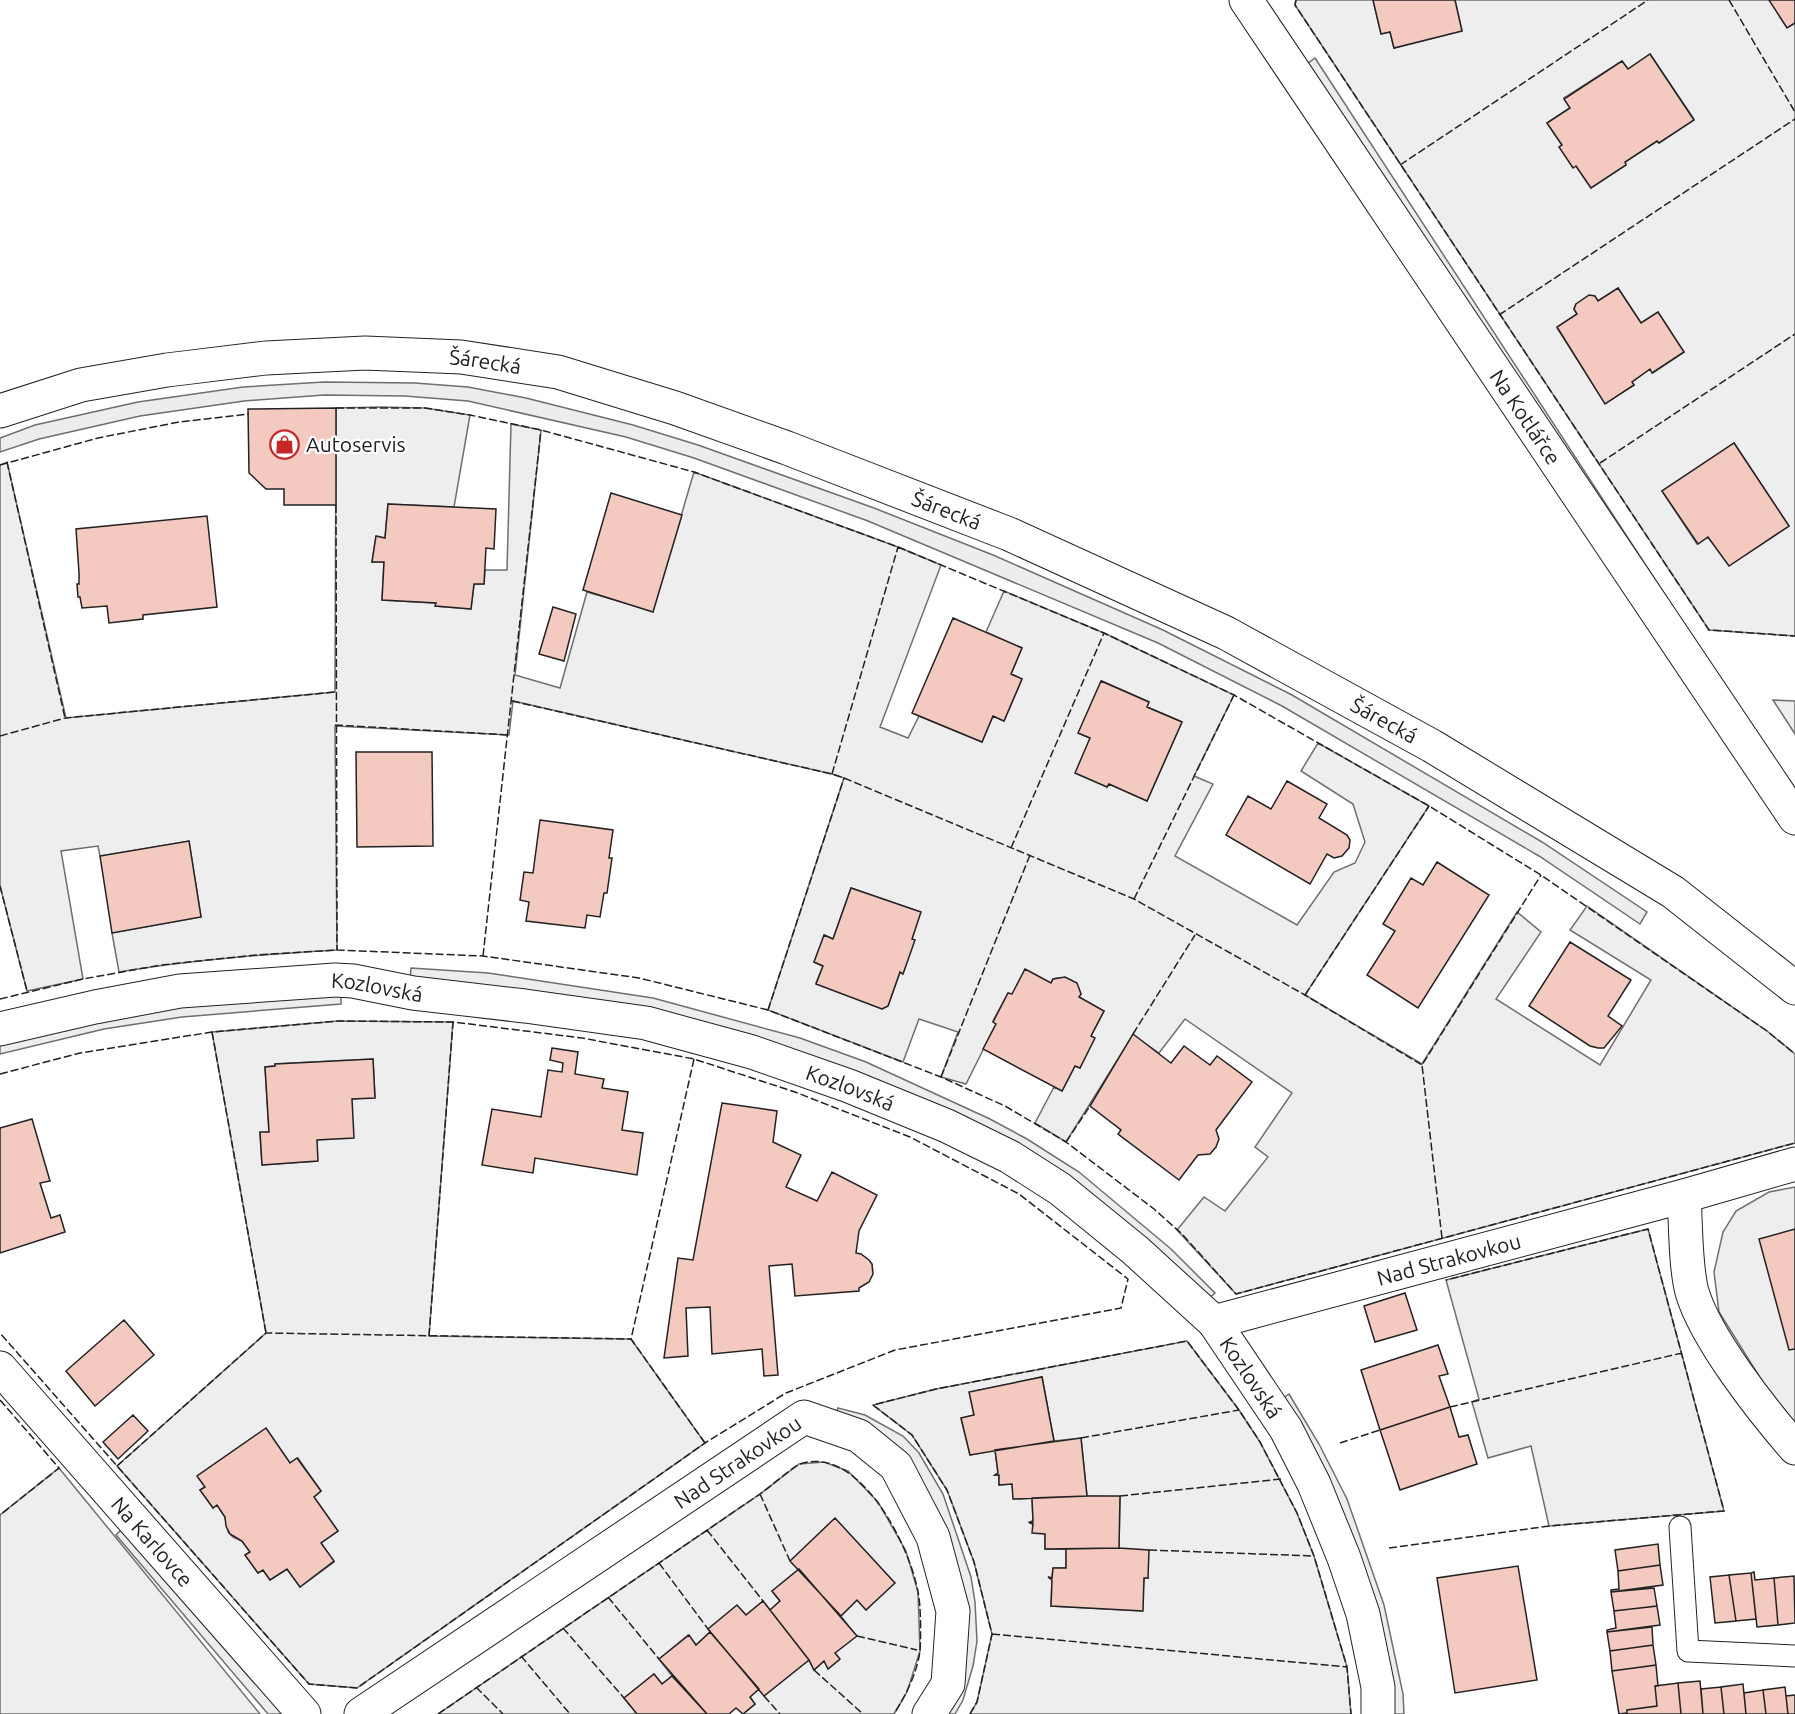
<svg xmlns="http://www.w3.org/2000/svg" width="1795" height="1714" viewBox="0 0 1795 1714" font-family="Ubuntu,sans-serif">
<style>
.green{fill:#eee;stroke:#6f6f6f;stroke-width:1.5;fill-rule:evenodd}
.parking{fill:#ededed;stroke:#6f6f6f;stroke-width:1.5}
.building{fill:#f3c9c0;stroke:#222;stroke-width:1.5}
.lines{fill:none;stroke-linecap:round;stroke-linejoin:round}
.service-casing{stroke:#222;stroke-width:23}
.minor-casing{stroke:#222;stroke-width:35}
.tertiary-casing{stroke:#222;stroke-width:35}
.service{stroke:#fff;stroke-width:21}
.minor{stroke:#fff;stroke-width:33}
.tertiary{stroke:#fff;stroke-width:33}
.fence{stroke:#222;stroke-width:1.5;stroke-dasharray:8 3;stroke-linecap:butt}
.labels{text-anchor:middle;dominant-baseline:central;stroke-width:4.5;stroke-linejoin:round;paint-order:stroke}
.street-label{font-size:21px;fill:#222;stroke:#fff}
.poi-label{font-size:21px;fill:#222;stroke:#fff;text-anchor:start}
</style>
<rect width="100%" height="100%" fill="#fff"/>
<path class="green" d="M1296,0H1373L1381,33L1390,32L1394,48L1462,31L1455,0H1769L1795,23V636L1709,630L1295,5ZM1650,54L1694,119L1659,143L1657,141L1625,162L1626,165L1591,188L1576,166L1573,167L1560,147L1562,145L1547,123L1570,108L1564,98L1622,61L1628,69ZM1618,288L1641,323L1658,312L1684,352L1653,373L1650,369L1632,382L1634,385L1605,403L1557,328L1577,314L1574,309L1576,304L1598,301ZM1734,443L1789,526L1729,565L1708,537L1697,544L1662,491Z
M380,407L425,408L470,415L454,507L388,504L385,538L376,537L372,562H384L382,600L436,603V606L471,609L474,584H484L485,570H507L511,424L541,430L515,675L560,688L587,592L653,611L694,472L898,547L941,565L880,727L908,738L919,716L982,742L993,716L1004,721L1022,679L1011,674L1022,648L986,632L1004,591L1104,633L1234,695L1194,776L1213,784L1175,856L1297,925L1334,872L1355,863L1365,842L1353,804L1301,771L1318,743L1429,806L1305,995L1422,1064L1517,912L1541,932L1496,999L1600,1065L1651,980L1570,930L1587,906L1767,1031L1795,1054V1143L1236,1294L1177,1230L1204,1197L1225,1211L1268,1157L1255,1147L1292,1093L1185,1019L1159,1053L1133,1035L1066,1142L1035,1123L1054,1087L1062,1091L1075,1066L1080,1068L1091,1036L1104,1011L1079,997L1081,994C1075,980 1068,976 1053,979L1051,983L1012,994L1008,993L993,1021L996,1024L966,1084L941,1077L958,1032L919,1019L903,1062L768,1010L844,778L832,774L513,701L509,735L335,726L337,950C264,954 192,960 119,972L112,933L201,917L189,841L100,856L98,846L61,851L83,979L27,991L0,886V465L7,462L66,718L335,692L336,408ZM1102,681L1149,702L1147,707L1182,722L1147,801L1109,784L1107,787L1090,738L1079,733ZM851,888L920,912L912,939L914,940L902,973L900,972L888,1006L882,1009L816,983L823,966L814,962L825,935L833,939Z
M1773,700L1795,701V734Z
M338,1021L453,1022L429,1336L631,1339L705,1443L357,1688L309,1684L117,1466L266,1333L212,1032ZM373,1059L375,1097L352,1099L317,1140V1161L262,1165L260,1133L269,1132L265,1067L275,1066V1064ZM266,1429L290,1463L298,1458L321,1491L314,1497L338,1531L321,1543L334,1562L300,1587L287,1569L270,1580L263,1570L258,1573L245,1555L250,1552L242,1541L233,1537L228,1532L225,1517L217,1505L213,1508L200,1490L205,1487L198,1477Z
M1795,1187V1423L1764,1384L1719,1312L1714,1272L1723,1232L1736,1211L1769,1192Z
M1648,1229L1724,1511L1549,1526L1531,1446L1488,1458L1472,1402L1479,1399L1446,1280Z
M1187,1341L1239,1410L1260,1442L1297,1513L1314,1556L1347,1667L1351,1714H970L977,1702L992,1634L974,1562L947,1490L912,1435L873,1405L936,1389ZM1042,1377L1054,1441L1081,1438L1087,1496L1120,1497L1119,1548L1148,1578H1144L1142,1611L1051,1606L1052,1580L1048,1577L1052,1578L1053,1568H1066V1549H1045V1534L1029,1522L1033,1521L1032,1498L1014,1499L1012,1484L999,1485V1475H995L998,1473L995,1450L970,1455L961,1418L974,1415L970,1392Z
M824,1462L848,1471L878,1502L906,1551L918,1592L920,1651L907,1692L894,1714H743L755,1704L750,1697L759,1689L765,1695L809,1660L814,1670L824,1661L829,1668L839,1660L835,1653L856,1636L841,1616L857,1600L866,1610L894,1583L799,1569L772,1591L780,1601L770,1610L763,1601L746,1615L737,1606L708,1629L710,1632L696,1645L688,1635L659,1659L672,1676L662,1684L654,1674L624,1698L636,1712L633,1714H438L760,1494L799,1464Z
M59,1468L260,1714H0V1515Z"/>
<path class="parking" d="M1315,58L1795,794L1303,67Z
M324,382L415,383L468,387L526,398L633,425L698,445L874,508L993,555L1163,630L1292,695L1542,842L1647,912L1640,924L1539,856L1282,706L1158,643L868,521L694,458L626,437L468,401L405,396L324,395L244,401L140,416L39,439L0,452V438L35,425L138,402L243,387Z
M411,968L488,973L653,998L800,1038L866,1062L990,1119L1027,1139L1079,1172L1171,1249L1215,1293L1204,1303L1127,1229L828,1064L410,982Z
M341,991V1004L182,1017L104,1029L0,1054V1040L183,1003Z
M1289,1394L1319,1444L1347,1499L1384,1605L1403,1694L1404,1714H1389L1277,1402Z
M838,1408L865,1415L903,1436L919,1453L943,1494L971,1577L975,1602L977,1641L973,1666L963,1700L955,1714H941L942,1533L834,1420Z
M127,1524L285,1711L281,1714H268L116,1535Z"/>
<path class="building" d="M1373,0H1455L1462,31L1394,48L1390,32L1381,34Z
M1769,0H1795V23L1787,28Z
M1650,54L1694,120L1659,143L1657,141L1625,162L1626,165L1591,188L1576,166L1573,168L1559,147L1562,145L1547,123L1570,108L1564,99L1622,61L1628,69Z
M1618,288L1641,323L1658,312L1684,352L1652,373L1650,369L1632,382L1634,385L1605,404L1557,327L1577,314L1574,309L1576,304L1589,295L1595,296L1598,301Z
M336,408V505H284V489H266L249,473L248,409Z
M1734,443L1789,526L1729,566L1708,537L1698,544L1662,491Z
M611,493L682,515L653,612L583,590Z
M388,504L496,509L494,549L486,548L484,584H474L471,609L435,606L436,603L382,600L384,562H372L376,536L385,538Z
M207,516L217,607L143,615V619L109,623L107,606L82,608L80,597H78L77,584H79V573L76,529Z
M553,607L576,614L564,661L539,654Z
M953,618L1022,648L1011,674L1022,679L1004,721L993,716L982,742L912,713Z
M1101,681L1149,702L1147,707L1182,722L1147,801L1109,784L1107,787L1075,773L1090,738L1078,733Z
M356,752H432L433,846L357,847Z
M1287,781L1327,804L1319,818L1347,835L1350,840L1349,848L1342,856L1334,858L1327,854L1310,884L1226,835L1248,796L1271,809Z
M540,820L613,830L609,858H612L607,893H604L600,917L587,915L585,928L526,921L529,902L520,900L524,872L533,873Z
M189,841L201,917L112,933L100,856Z
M1437,862L1489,895L1418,1008L1367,975L1395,931L1383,924L1411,878L1423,885Z
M851,888L921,912L912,939L915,940L903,974L900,972L888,1006L882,1009L816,984L823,966L814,962L824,935L833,939Z
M1570,942L1631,980L1608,1016L1622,1026L1604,1048H1598L1590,1046L1529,1006Z
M1025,969L1051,983L1053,979L1065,977L1077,983L1081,994L1079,997L1104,1011L1091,1036L1095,1038L1080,1068L1075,1066L1062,1091L983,1049L996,1024L993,1022L1008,993L1012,994Z
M1133,1034L1171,1063L1184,1046L1210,1065L1217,1056L1252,1082L1216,1130L1219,1139L1216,1147L1210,1154L1198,1155L1179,1180L1118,1134L1121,1130L1090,1106Z
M552,1048L578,1052L575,1074L604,1079L602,1088L628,1092L622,1130L643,1133L637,1175L535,1158L533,1173L482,1165L492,1109L541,1117L548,1070L562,1072L563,1063L550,1060Z
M373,1059L375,1098L352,1099L354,1138L317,1140L318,1161L262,1165L260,1132H269L265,1067L275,1066V1064Z
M722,1103L777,1111L773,1142L801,1155L786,1187L817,1201L832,1172L877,1195L859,1231L856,1253L861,1254L869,1260L872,1264L873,1274L869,1282L859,1288V1291L795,1296L792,1264L769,1266L778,1375L764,1376L762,1349L712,1354L710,1307L686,1308L688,1356L664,1358L678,1258L693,1260Z
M32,1119L50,1181L40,1183L51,1218L60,1215L65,1232L0,1253V1128Z
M1795,1229V1349L1789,1350L1759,1239Z
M1405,1293L1417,1330L1375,1342L1364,1306Z
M124,1320L154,1355L95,1406L66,1371Z
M1438,1345L1448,1374L1439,1376L1450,1407L1380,1430L1361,1370Z
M1042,1377L1054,1441L970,1455L961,1418L974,1415L969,1392Z
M1450,1407L1459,1437L1468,1435L1477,1464L1400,1490L1380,1430Z
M133,1415L148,1431L118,1459L103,1442Z
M266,1428L290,1463L297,1458L321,1491L314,1497L338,1531L321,1543L334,1561L300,1587L287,1569L270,1580L263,1570L258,1573L245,1555L250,1552L242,1541L230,1534L226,1526L225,1517L217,1505L213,1508L200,1490L205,1487L197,1476Z
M1081,1438L1087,1496L1013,1499L1012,1484L999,1485V1475H995L998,1473L995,1450Z
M1087,1496H1120L1119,1548L1045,1549V1534L1032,1533L1033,1523H1029L1033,1521L1032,1498Z
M835,1518L895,1583L866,1610L857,1600L841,1616L790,1561Z
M1658,1544L1660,1565L1618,1571L1615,1550Z
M1119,1548L1149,1550L1148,1578H1144L1143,1611L1051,1606L1052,1580L1048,1577L1052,1578L1053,1568H1066V1549Z
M1660,1565L1663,1585L1611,1592V1590L1619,1589L1618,1571Z
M1518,1566L1537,1680L1455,1693L1437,1578Z
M799,1569L857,1636L835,1653L840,1659L828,1669L824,1661L814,1670L809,1660L770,1610L780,1601L772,1591Z
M1754,1572L1755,1580L1774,1578L1778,1625L1757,1627L1751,1573Z
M1751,1573L1756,1619L1736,1621L1729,1575Z
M1729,1575L1736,1621L1715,1623L1710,1577Z
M1794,1576L1795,1623L1778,1625L1774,1578Z
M1654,1588L1657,1606L1614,1611L1611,1592Z
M763,1601L809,1660L764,1696L708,1629L737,1605L746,1615Z
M1657,1606L1660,1625L1607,1632V1630L1616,1628L1614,1611Z
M1652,1627L1653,1645L1610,1651L1607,1632Z
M710,1632L759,1689L750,1697L755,1704L743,1714L736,1708L729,1714H707L659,1659L689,1635L696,1645Z
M1653,1645L1656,1665L1612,1671L1610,1651Z
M1656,1665L1658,1686H1655L1657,1706L1627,1710V1713L1619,1714L1612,1671Z
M654,1674L662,1684L672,1676L707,1714H637L624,1698Z
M1700,1681L1703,1714H1681L1678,1683Z
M1678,1683L1681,1714H1627V1710L1657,1706L1655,1686Z
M1743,1684L1746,1714H1724L1721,1687Z
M1721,1687L1724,1714H1703L1701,1689Z
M1785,1687L1788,1714H1766L1763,1690Z
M1763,1690L1766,1714H1746L1744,1693Z
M1795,1695V1714H1788L1786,1696Z"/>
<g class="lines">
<defs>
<path id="service" d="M1680,1527L1688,1651L1795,1656"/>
<g id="minor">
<path id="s1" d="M1246,0L1795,818"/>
<path id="s2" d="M0,1029L95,1007L180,991L335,980L353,981L413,993L525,1006L646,1023L752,1052L849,1086L947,1126L1010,1157L1060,1189L1135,1250L1214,1322L1286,1429L1314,1484L1344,1558L1363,1614L1378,1687V1714"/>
<path d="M1684,1196C1686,1225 1685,1265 1692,1292C1706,1339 1762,1410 1795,1448"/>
<path id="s3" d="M1214,1322L1684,1196L1795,1164"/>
<path id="s4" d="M0,1368L304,1714"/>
<path id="s5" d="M361,1714L804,1417L859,1436L896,1466L933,1537L953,1611L948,1684L929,1714"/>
</g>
<g id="tertiary">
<path id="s6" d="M0,411L81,385L167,370L266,358L365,353L461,357L558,372L675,408L787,448L1009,534L1226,633L1432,746L1673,892L1795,988"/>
</g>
</defs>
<use href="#service" class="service-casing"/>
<use href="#minor" class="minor-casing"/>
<use href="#tertiary" class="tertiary-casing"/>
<use href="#service" class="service"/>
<use href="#minor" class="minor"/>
<use href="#tertiary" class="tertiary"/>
<path class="fence" d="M1296,0L1295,5L1709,630L1795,636
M1729,0L1795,112
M1400,165L1648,0
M1499,315L1795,119
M336,408H425L470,415L541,430L694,472L898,547L1104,633L1234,695L1429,806L1541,875L1767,1031L1795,1054
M7,462L65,718
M1600,463L1795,334
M0,465L98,438L179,422L249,414
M336,505L337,950
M512,701L832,774L844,778L1134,899L1305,995L1422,1065
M335,725L509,735
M0,736L65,718L335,692
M832,774L898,547
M1011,848L1104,633
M0,886L27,991
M1134,899L1234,695
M483,956L541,430
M1305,995L1429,806
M0,999L83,979L161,965L256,955L337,950L483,956L639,978L768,1010L941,1077L1005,1106L1066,1142L1154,1209L1182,1234L1236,1294L1795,1143
M768,1010L844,778
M212,1032L266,1333
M1133,1034L1195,935
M694,1059L631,1339L705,1443
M0,1074L80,1053L212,1032L338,1021L453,1022L582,1038L694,1059L795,1092L910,1137L1019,1194L1128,1279L1121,1308L895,1350L786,1393L705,1443L357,1688L309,1684L0,1333
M941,1077L1030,855
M1066,1142L1090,1106
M1442,1238L1422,1065L1541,875
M429,1336L453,1022
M0,1400L59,1468L0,1515
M1450,1407L1682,1353
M1081,1438L1239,1410
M1340,1443L1380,1430
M117,1466L266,1333L631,1339
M760,1494L790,1561
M1120,1496L1281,1479
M707,1530L763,1601
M1389,1548L1549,1526L1724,1511L1648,1229L1446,1280
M1149,1550L1314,1556
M659,1563L708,1629
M608,1597L659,1659
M563,1628L624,1698
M992,1634L1347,1667
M857,1636L917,1650
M521,1656L570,1714
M814,1670L863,1714
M476,1687L503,1714
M764,1696L780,1714
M438,1714L760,1494C769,1488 791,1468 800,1464C859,1444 910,1546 918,1592C921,1605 921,1637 920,1651C917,1673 906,1695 894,1714
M970,1714L977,1702L992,1634L974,1562L947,1490L912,1435L873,1405L936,1389L1187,1341L1239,1410L1260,1442L1297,1513L1314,1556L1347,1667L1351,1714"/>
</g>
<defs>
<symbol id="shop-ring" viewBox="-11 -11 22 22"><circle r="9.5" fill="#fff" stroke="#c62828" stroke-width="1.5"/><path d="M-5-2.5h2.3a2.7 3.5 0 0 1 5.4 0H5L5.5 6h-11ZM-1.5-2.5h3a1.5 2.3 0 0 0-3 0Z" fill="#c62828"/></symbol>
</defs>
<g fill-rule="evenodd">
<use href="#shop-ring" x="268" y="428" width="33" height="33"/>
</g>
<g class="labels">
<g class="street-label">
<text stroke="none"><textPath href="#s6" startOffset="492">Šárecká</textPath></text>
<text stroke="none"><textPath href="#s1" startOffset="502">Na Kotlářce</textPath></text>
<text stroke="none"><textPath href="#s6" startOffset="978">Šárecká</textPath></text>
<text stroke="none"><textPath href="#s6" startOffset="1464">Šárecká</textPath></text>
<text stroke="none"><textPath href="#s2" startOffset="382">Kozlovská</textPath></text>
<text stroke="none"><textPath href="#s2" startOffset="868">Kozlovská</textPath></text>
<text stroke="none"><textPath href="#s3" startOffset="243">Nad Strakovkou</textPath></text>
<text stroke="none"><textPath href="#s2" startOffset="1372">Kozlovská</textPath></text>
<text stroke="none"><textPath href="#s5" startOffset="453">Nad Strakovkou</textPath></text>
<text stroke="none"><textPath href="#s4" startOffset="231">Na Karlovce</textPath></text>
</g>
<g class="poi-label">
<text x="306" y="444">Autoservis</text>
</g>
</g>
</svg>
